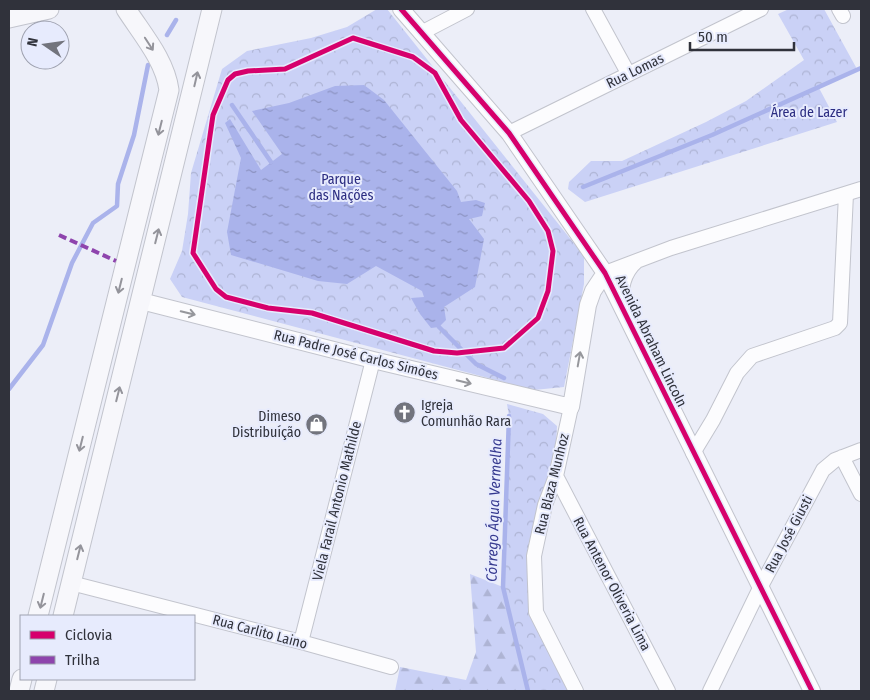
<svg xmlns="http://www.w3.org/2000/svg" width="870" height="700" viewBox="0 0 870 700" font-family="'Fira Sans Condensed',sans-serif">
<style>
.forest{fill:url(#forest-firs)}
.park{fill:url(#park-crowns)}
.water{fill:url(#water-ripples)}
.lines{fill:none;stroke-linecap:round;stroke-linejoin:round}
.stream{stroke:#aab3eb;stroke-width:4.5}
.minor-casing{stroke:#c2c4cd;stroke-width:16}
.tertiary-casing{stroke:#c2c4cd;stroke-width:18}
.secondary-casing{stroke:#c2c4cd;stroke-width:21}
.minor{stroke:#fcfcfe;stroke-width:14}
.tertiary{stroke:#fcfcfe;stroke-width:16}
.secondary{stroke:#f7f7fb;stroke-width:19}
.quiet{stroke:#8e44ad;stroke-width:4;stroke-dasharray:8 4;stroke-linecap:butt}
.cycleway-casing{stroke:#e7ebfd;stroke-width:8}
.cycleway{stroke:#d6006c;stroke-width:5}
.oneway{stroke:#94949b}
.oneway2{stroke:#96979c}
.labels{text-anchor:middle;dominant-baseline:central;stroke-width:4;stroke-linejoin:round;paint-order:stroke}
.street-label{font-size:14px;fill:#30323b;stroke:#e7ebfd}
.park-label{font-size:14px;fill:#2b2c81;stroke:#e7ebfd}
.poi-label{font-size:14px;fill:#30323b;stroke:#e7ebfd;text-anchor:start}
.water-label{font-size:15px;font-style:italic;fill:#363a90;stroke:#e7ebfd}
</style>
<defs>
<pattern id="forest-firs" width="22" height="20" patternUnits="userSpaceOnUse" patternTransform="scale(1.25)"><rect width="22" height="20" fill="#cad1f6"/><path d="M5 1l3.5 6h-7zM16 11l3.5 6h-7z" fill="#aeb4d4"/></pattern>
<pattern id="park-crowns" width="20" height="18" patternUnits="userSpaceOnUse" patternTransform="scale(1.25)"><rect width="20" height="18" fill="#cad1f6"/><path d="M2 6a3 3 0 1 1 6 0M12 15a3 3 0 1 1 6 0" fill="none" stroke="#aeb4d4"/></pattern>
<pattern id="water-ripples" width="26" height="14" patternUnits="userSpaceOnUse" patternTransform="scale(1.25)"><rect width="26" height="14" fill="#aab3eb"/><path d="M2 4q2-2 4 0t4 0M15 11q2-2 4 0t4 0" fill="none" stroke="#8b92c0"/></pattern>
</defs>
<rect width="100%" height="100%" fill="#eceef8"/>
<path class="forest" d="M470,574L503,587L528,691H395L400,667L466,680L476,652Z"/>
<path class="park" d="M377,9H387L584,256V284L564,387L534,390L182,297L170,279L182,251L188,214L191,173L222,69L247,51L311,38L347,27Z
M789,9H824L857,69L819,88L837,122L585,202L568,189L569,182L591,161H622L706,122L746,101L804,60L778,14Z
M507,404L543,414L557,426L556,445L532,611L544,644L571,691H528L503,587L509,416Z"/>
<path class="water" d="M364,85L384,100L457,191L461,202L476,200L485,203L482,216L469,219L484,239L475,287L444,307L446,320L439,327L431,328L420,314L411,298L424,297L422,291L376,266L347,284L318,281L231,255L227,232L241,158L225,123L230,119L261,170L282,154L252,111L289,103L335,86Z"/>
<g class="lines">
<path class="stream" d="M167,35L176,20
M232,105L271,162
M583,187L712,135L861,68
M439,327L476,364L504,378
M9,389L43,345L72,263L93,223L117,206L118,184L134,135L148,65
M509,416L503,587L528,691"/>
<defs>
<path id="minor" d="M593,9L628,73
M839,9L843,16
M421,33L467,9
M509,133L761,9
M605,273L671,248L861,189
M623,307C619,290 624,272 637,261
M571,407L556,476L545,505L534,556L536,612L576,691
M693,453L713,420L737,373L752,356L835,328L840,323L846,194
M842,457L861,494
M556,476L668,691
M71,583L301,642L391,667
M301,642L373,360
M710,691L760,588L823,470L835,460L861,450"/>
<path id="tertiary" d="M401,9L509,133L605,273L812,691
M141,301L373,360L571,407L588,305L593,291L605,273"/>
<path id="secondary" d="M9,18L49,9
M38,616L169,90C165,60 142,34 126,9
M63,616L212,9
M19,691L22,679
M44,691L47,679"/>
</defs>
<use href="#minor" class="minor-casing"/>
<use href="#tertiary" class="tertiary-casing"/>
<use href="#secondary" class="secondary-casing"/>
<use href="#minor" class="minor"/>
<use href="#tertiary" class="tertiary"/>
<use href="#secondary" class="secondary"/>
<path class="quiet" d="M59,235L116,261"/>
<defs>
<path id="cycleway" d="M401,9L509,133L605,273L812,691
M353,38L413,57L435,73L461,120L529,201L548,231L553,251L548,291L538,318L504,348L457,353L434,351L312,313L268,308L226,297L216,289L193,253L213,115L228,80L235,74L248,71L285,69Z"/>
</defs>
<use href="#cycleway" class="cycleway-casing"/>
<use href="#cycleway" class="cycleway"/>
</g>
<defs><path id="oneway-shaft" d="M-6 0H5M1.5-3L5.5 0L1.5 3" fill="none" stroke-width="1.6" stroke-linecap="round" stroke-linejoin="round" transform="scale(1.25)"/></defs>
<g class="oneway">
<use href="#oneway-shaft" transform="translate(149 44) rotate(57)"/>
<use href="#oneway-shaft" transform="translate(196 79) rotate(-77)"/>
<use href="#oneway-shaft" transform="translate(160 128) rotate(104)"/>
<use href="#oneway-shaft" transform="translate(157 236) rotate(-76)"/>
<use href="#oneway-shaft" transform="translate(120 286) rotate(104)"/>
<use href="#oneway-shaft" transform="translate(118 394) rotate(-76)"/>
<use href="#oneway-shaft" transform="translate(81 444) rotate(104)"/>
<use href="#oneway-shaft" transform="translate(79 552) rotate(-76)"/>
<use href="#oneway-shaft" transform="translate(42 601) rotate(104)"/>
</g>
<g class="oneway2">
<use href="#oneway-shaft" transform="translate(188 313) rotate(14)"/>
<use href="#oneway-shaft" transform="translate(579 359) rotate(-80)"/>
<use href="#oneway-shaft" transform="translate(464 382) rotate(13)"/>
</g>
<defs>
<symbol id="church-disc" viewBox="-11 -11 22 22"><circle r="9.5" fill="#72747d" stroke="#e7ebfd"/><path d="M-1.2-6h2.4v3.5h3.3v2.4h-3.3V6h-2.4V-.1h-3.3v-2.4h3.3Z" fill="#fff"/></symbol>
<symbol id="shop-disc" viewBox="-11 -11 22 22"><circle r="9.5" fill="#72747d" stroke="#e7ebfd"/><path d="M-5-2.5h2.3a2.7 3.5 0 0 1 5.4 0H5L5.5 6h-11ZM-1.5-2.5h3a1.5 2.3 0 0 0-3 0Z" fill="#fff"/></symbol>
</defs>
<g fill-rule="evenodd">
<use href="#church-disc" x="392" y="400" width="25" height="25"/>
<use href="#shop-disc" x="304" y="412" width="25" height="25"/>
</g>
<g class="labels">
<g class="street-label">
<text transform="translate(635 71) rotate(-26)">Rua Lomas</text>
<text transform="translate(651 341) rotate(64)">Avenida Abraham Lincoln</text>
<text transform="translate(356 355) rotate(14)">Rua Padre José Carlos Simões</text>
<text transform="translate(552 484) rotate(-76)">Rua Blaza Munhoz</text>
<text transform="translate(337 501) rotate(-76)">Viela Farail Antonio Mathilde</text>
<text transform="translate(789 534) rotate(-62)">Rua José Giusti</text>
<text transform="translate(612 584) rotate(62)">Rua Antenor Oliveria Lima</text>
<text transform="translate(260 632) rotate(15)">Rua Carlito Laino</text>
</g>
<g class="park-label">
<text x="809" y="112">Área de Lazer</text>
<text x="341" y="179">Parque<tspan x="341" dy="16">das Nações</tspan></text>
</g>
<g class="poi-label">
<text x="421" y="405">Igreja<tspan x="421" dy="16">Comunhão Rara</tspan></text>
<text x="301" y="416" text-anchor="end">Dimeso<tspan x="301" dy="16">Distribuíção</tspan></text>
</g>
<g class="water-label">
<text transform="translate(494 510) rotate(-88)">Córrego Água Vermelha</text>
</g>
</g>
<rect width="870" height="700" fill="none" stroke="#30323b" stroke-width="20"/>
<rect x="20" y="615" width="175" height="65" fill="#e7ebfd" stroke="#9ea1af"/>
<rect x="30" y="631" width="25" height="8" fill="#d6006c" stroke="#9ea1af"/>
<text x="65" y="640" font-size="15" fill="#30323b">Ciclovia</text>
<rect x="30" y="656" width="25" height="8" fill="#8e44ad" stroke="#9ea1af"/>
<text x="65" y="665" font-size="15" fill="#30323b">Trilha</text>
<g transform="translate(45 45) rotate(283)"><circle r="24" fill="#e7ebfd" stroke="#9ea1af"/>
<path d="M0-4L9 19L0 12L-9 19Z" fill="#72747d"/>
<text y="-8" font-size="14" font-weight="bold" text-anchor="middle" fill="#30323b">N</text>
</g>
<path d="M690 42v8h104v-8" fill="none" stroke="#30323b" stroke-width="2.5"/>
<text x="698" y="42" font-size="15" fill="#30323b" stroke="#e7ebfd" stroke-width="4" paint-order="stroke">50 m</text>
</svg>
